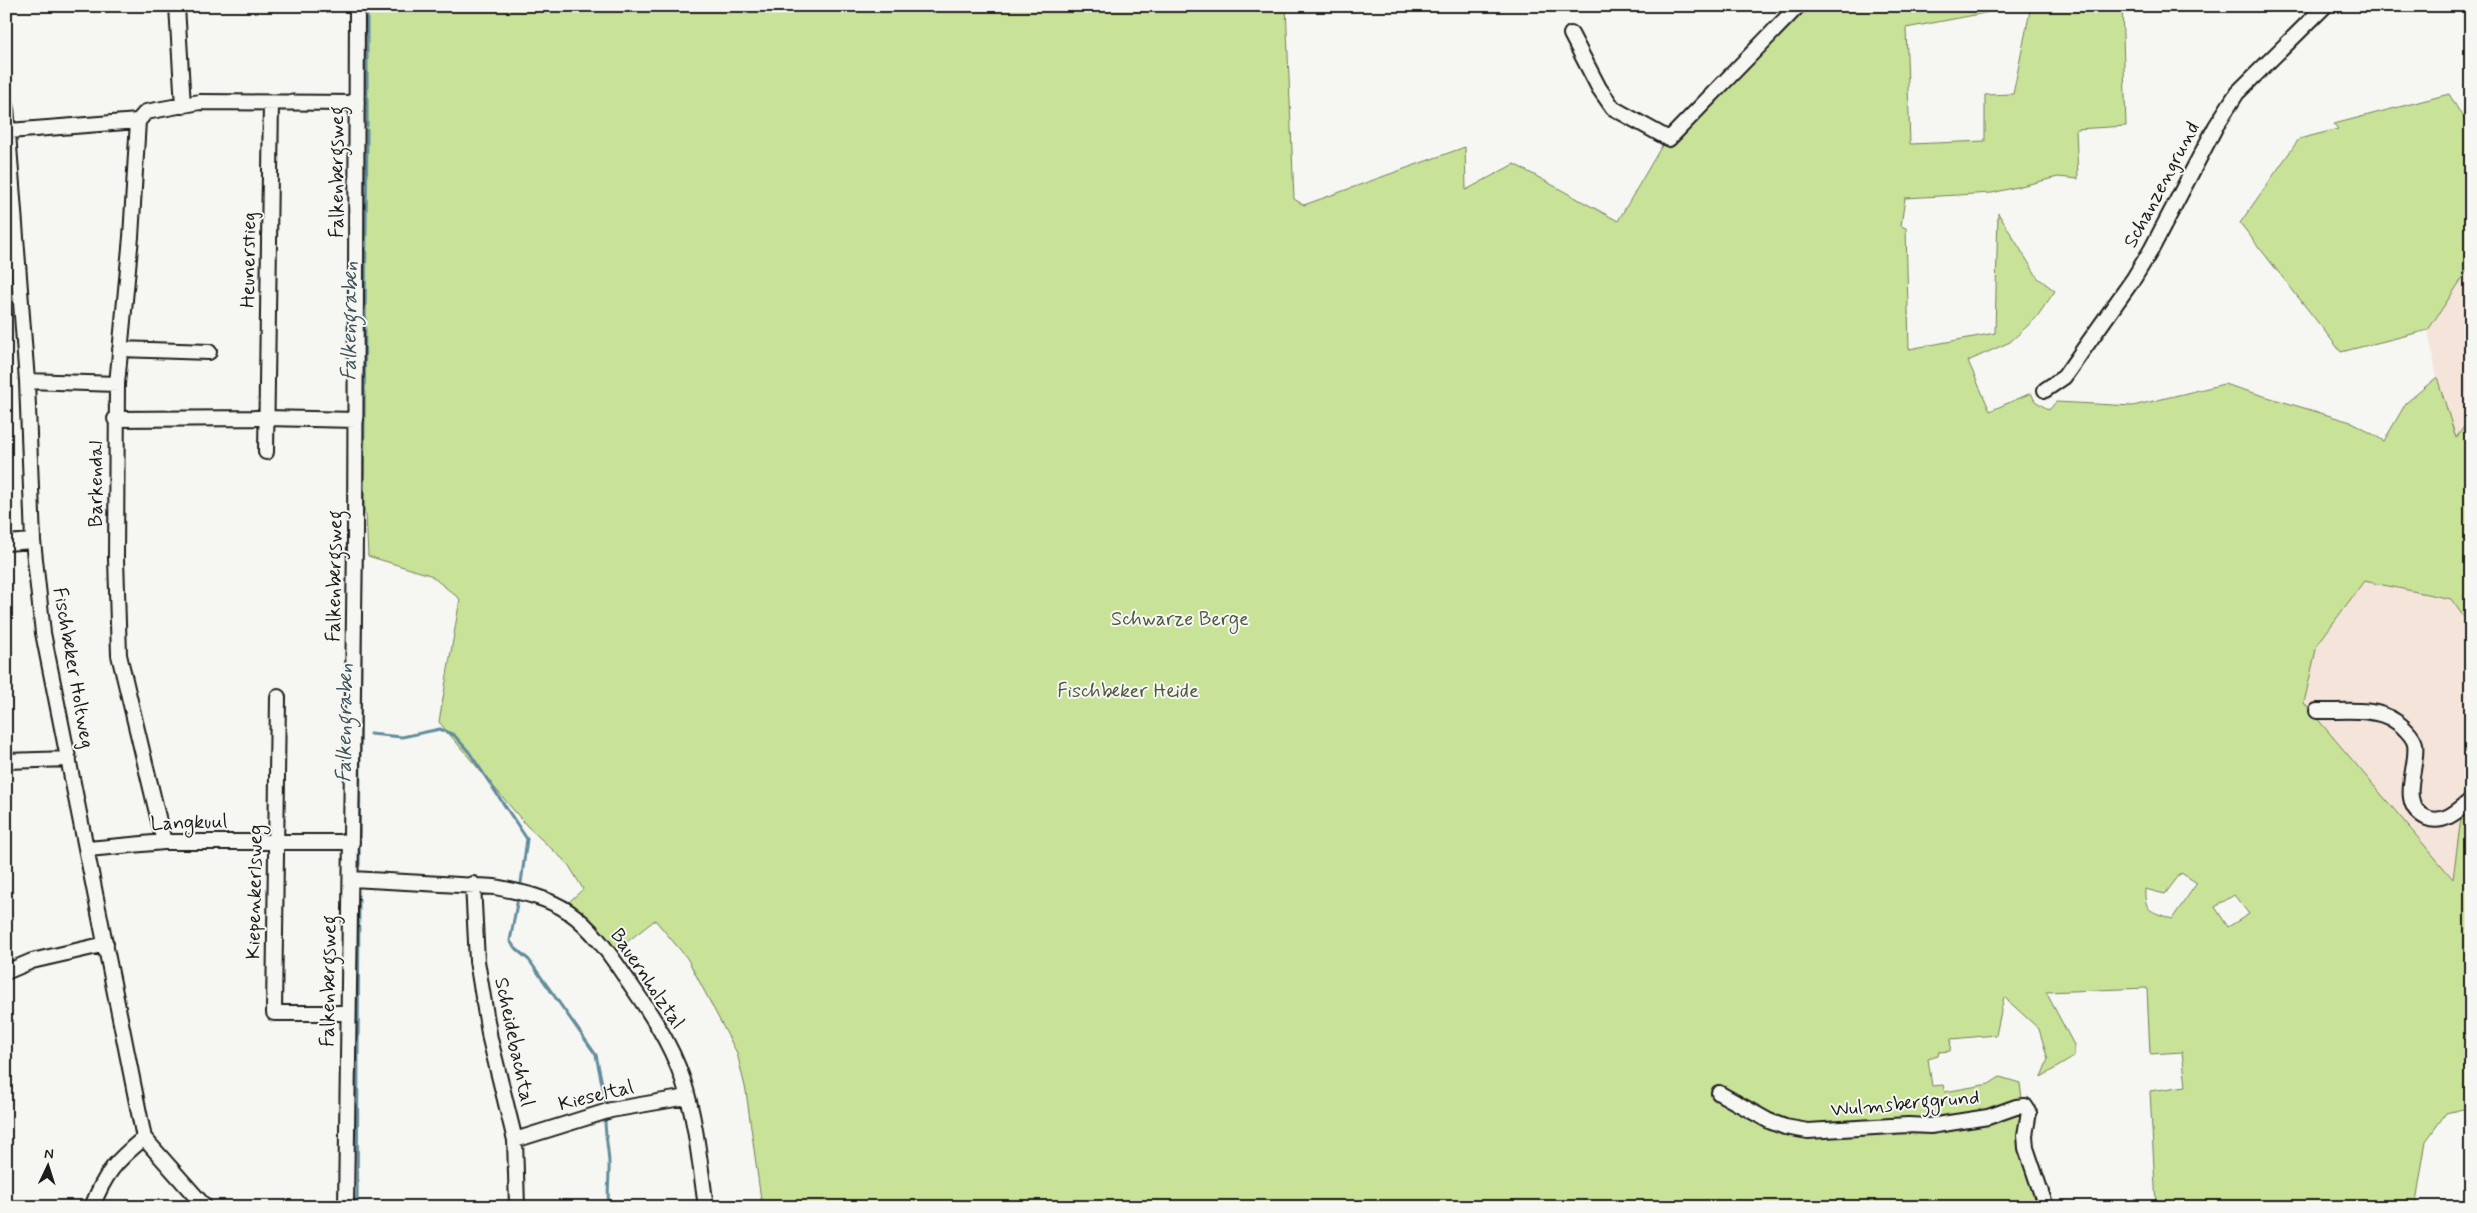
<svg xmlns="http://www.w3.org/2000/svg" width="2477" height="1213" viewBox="0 0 2477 1213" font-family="Mynerve,sans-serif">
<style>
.built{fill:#f4e4da}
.green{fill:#c8e298;stroke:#727f5a;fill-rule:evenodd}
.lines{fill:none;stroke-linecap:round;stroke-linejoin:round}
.stream{stroke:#628c9c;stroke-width:3}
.minor-casing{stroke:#1c1c1c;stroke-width:18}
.minor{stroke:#f6f6f2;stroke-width:14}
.labels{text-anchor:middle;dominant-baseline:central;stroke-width:4;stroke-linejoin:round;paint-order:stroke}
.street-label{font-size:20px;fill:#1c1c1c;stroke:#f6f6f2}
.park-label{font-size:20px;fill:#505741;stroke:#f6f6f2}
.water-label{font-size:21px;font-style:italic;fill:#3f545c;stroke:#f6f6f2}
</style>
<rect width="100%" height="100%" fill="#f6f6f2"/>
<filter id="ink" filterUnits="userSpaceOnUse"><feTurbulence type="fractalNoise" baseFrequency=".02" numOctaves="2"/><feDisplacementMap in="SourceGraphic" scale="10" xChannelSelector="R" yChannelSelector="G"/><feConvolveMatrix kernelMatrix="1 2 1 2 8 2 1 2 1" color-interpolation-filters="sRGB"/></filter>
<g filter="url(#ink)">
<path class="built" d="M2471,265V417L2456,439L2437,377L2428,330Z
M2364,581L2451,599L2471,627V742L2454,880L2304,703L2317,645Z"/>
<path class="green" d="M361,6H1286L1294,199L1304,205L1465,147L1466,190L1514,164L1618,221L1664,142L1794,6H2022L1906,28L1910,144L1985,141V95L2013,94L2031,6H2122L2126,126L2076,129L2078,179L2058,177L1992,193L1905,198L1901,226L1906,228L1909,349L1995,333L1998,213L2038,278L2055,291L2036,318L2010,342L1968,361L1990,411L2031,393L2035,401L2049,410L2056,402L2133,406L2224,384L2354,423L2384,441L2406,403L2437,377L2456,438L2471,417V627L2451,599L2364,581L2317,645L2304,703L2453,879L2471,742V1107L2446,1113L2426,1141L2416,1202L2407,1207H2181L2180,1201L2156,1207L2150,1091L2186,1086L2182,1052L2150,1054L2147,988L2046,992L2074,1045V1057L2041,1077L2048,1059L2039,1029L2004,997L1996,1035L1951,1039L1950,1051L1939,1052L1938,1056L1928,1059L1932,1086L1943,1085L1945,1092L1989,1084L2000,1077L2020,1083L2026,1130L2046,1207H762L746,1091L737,1053L687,958L655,920L614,952L568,903L583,889L568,864L527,826L439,722L460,599L430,575L368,556L366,514H359ZM2181,873L2197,883L2172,919C2152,911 2144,913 2145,889L2165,894ZM2234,895L2249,914L2228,927L2215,907Z
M2449,94L2471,131V265L2428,330L2341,352L2240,223L2299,139L2338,129L2334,124Z"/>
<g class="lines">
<path class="stream" d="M367,6V126
M363,512L367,130
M370,734L402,737L440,729L454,735L469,752L527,839L521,883
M359,865L362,552
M518,898L510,941L515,948L529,960L596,1055L606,1103
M605,1120C605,1137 610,1154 609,1171C609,1183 607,1194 609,1207
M357,1207L359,899"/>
<defs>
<path id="minor" d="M177,6L183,106
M1571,34L1599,88L1613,108L1669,139L1798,6
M6,107L27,381L33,541L43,633L144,1138L205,1207
M138,121L131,237L117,384L116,559L119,655L164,842
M9,131L138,121L146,112L200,102L357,103
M120,349L209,352
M27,381L117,384
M2045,390L2064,377L2134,278L2151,250L2216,126L2237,93L2325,6
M115,419L266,418L356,420
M266,452L271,103
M6,543L33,541
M278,697L274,1013H348
M2317,711C2340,712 2375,706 2395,721C2402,725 2413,736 2415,744C2419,767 2396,804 2427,818C2443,825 2459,810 2471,800
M6,761L69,759
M88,849L164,842H352
M352,879L495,887C520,892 547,897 569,912C591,927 609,953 624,975C647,1008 670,1041 683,1080C696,1120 700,1165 706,1207
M473,884L477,961L490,1039L515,1140L517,1207
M6,972L32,961L106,944
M1719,1093L1769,1121L1785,1127L1808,1131L1908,1125L1930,1126L1988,1117L2016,1107L2025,1106L2029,1112L2025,1135L2026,1148L2046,1207
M515,1140L611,1110L687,1097
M92,1207C105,1173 116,1161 144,1138
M346,1207L355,540L357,6"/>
</defs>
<use href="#minor" class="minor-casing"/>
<use href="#minor" class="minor"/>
</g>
</g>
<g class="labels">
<g class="street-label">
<text transform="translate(337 172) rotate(-90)">Falkenbergsweg</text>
<text transform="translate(2162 185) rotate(-62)">Schanzengrund</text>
<text transform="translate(249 260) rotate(-89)">Heunerstieg</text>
<text transform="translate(96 484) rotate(-90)">Barkendal</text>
<text transform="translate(335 576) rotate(-89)">Falkenbergsweg</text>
<text transform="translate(73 668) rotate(80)">Fischbeker Holtweg</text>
<text transform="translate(189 823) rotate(-2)">Langkuul</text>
<text transform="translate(255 892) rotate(-89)">Kiepenkerlsweg</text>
<text transform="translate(647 979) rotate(56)">Bauernholztal</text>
<text transform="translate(329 981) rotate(-89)">Falkenbergsweg</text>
<text transform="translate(514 1042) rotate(78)">Scheidebachtal</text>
<text transform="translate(596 1096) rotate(-14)">Kieseltal</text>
<text transform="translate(1905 1104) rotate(-5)">Wulmsberggrund</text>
</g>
<g class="park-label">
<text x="1180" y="619">Schwarze Berge</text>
<text x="1128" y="691">Fischbeker Heide</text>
</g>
<g class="water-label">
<text transform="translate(350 321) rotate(-89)">Falkengraben</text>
<text transform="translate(345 723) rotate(-89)">Falkengraben</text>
</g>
</g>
<rect width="2477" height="1213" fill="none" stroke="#f6f6f2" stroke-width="25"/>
<rect x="12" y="12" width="2452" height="1188" fill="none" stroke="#1c1c1c" stroke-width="2" filter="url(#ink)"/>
<g transform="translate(48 1166) rotate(4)" stroke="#f6f6f2" stroke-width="4" paint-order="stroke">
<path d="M0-4L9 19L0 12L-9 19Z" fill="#1c1c1c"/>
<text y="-8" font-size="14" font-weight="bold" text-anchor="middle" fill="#1c1c1c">N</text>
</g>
</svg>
